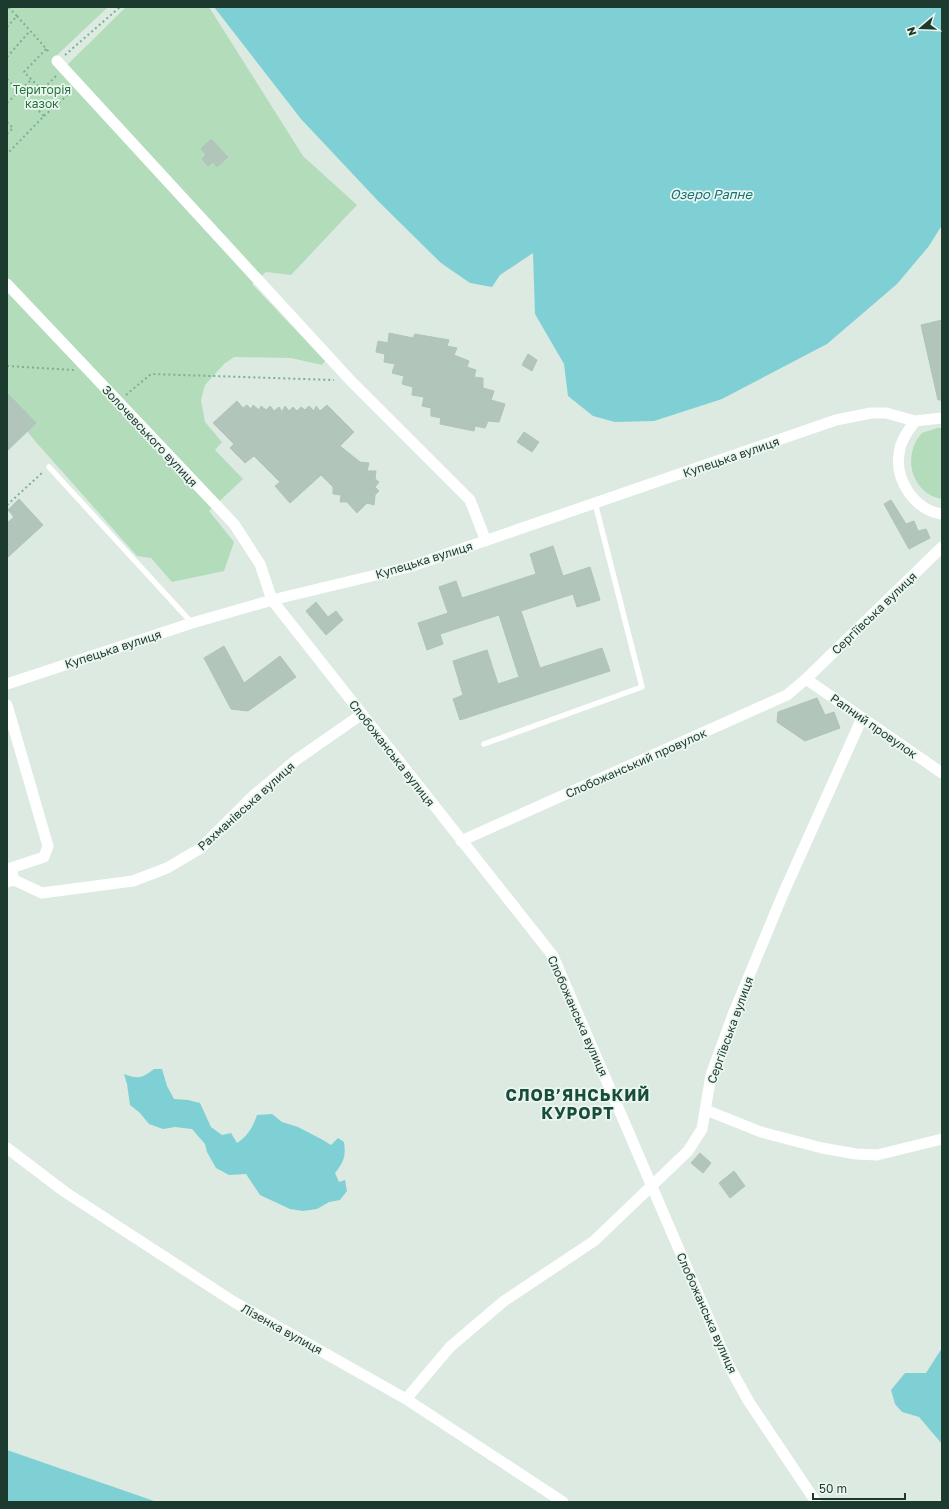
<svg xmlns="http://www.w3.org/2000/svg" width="949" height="1509" viewBox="0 0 949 1509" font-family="'Golos Text',sans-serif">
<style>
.green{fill:#b3ddba}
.water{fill:#7fd0d4}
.building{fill:#b2c5bb;stroke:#afc4b9}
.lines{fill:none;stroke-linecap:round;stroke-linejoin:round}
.path{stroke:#7ab099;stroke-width:2;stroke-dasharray:2 3;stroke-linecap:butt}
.lane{stroke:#fff;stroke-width:5.5}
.street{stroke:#fff;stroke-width:11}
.labels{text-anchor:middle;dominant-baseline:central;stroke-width:3.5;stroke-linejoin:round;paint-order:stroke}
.park-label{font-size:12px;fill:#25733b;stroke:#edf7f1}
.street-label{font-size:12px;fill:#1d3a2f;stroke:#edf7f1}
.water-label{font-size:13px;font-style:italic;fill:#157379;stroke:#edf7f1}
.district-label{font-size:16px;font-weight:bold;letter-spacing:1px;fill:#194d3b;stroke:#edf7f1}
</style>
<rect width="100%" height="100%" fill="#dceae2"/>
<path class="green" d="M7,7H108L55,57L64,68L126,7H209L303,156L357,205L291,275L266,272L252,284L325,361L322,365L291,358L234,357L224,364L205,385L201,400L205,422L222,442L215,450L243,479L209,511L234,542L224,571L172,582L151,558L137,556L35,441L7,407Z
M937,428H942V499C919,495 906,471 913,449C914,444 918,437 922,433C926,431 933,430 937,428Z"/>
<path class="water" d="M214,7H942V225L929,246L897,284L827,344L722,399L654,421L615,422L593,416L568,396L564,364L535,314L533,253L500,275L492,287L470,283L441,263L379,202L301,119Z
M154,1069H162L167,1086L174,1099L188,1100L200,1103L211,1127L222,1135L231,1133L237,1143C248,1136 253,1127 257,1115L272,1114L282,1122L298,1127L323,1140L331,1145L338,1138L344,1142C346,1156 344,1162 335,1173L339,1182L345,1180L347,1191L340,1200L329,1202L317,1209L303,1211L290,1209L260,1195L246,1174L229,1175L216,1168L207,1152L205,1144L192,1129L175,1127L163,1129L149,1124L140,1113L130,1105L127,1084L124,1074C138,1079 141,1079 154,1069Z
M942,1348V1444L919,1417L902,1412L895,1404L891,1390L905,1373H926Z
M7,1450L157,1502H7Z"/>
<path class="building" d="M211,139L228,157L217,167L213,162L208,166L202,159L206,155L201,149Z
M942,320V400H938L921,325Z
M389,333L413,338L415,334L449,340L447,346L457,348L454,355L469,361L467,367L476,370L474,377L483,378V388L494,391L491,400L505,404L499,422L488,421L485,428L475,426L474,431L440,424L441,418L431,416V408L422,406L424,397L412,395L413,387L402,384L404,376L392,373L395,364L384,362L385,354L376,352L378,341L388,343Z
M528,354L537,360L532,371L522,365Z
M7,393L36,423L7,451Z
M237,401L243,408L247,405L251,409L253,405L259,410L261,406L266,410L270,406L274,411L279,407L282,412L285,406L289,411L293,407L297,411L301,407L305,410L309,406L314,411L316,406L320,411L327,405L354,432L340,446L360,462L369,463L367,471H376L375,479L379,482L375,487L379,491L375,495L374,505L367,503L357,513L347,502H340L341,495L333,494V487L321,475L290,503L275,486L280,482L254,456L245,463L230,448L234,444L213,423Z
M524,432L539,442L532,452L517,442Z
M19,499L43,525L7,558V523L14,517L8,510Z
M891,500L906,524L914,521L918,531L926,529L930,538L909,549L884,504Z
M553,546L563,576L590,567L600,600L577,607L573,594L521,611L540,668L602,648L610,671L460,720L453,699L463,695L453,661L487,650L498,684L519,677L499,615L440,634L443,644L427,650L418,623L448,613L439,587L456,581L462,598L536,574L530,554Z
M316,602L328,617L336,611L343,620L326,635L306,611Z
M224,646L244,683L280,656L296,677L248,711L231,709L204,658Z
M817,698L825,715L834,712L840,728L805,741L777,722L778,712Z
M700,1153L711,1163L703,1173L691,1163Z
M734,1171L745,1186L730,1198L719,1183Z"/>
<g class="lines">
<path class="path" d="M17,16L50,53
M7,27L17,16L8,7
M46,49L24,72L42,90L56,76
M65,55L120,7
M7,57L30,31
M7,79L44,116L7,154
M7,103L31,80
M44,116L71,92
M7,122L13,128L7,134
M7,366L74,370
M126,395L151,374L334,380
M7,505L43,472"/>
<path class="lane" d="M49,467L192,623
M484,744L642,687L595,503"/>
<path class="street" d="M57,61L351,381L470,500L486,541
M7,284L234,524L260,564L272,600L553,956L729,1366L749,1402L816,1502
M915,421C908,431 900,441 899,454C895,481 915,510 942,514
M806,679L942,773
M7,684L192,623L272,600L409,567L836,420L871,413H886L915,421L942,418
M7,705L48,846L44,857L11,868L14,880
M461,841L787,695L806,679L942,547
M7,882L14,880L42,893L133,881L167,868L201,848L253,796L296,760L362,714
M706,1110L761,1132L822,1148L856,1154L877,1155L942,1139
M7,1148L65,1192L234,1302L406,1399L563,1502
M406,1399L450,1347L504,1301L594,1241L688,1151L702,1129L711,1075L734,1012L783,894L862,718"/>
</g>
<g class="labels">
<g class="park-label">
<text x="42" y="89">Територія<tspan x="42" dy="14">казок</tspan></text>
</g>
<g class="street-label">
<text transform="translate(150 436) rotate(47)">Золочевського вулиця</text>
<text transform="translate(731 457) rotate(-19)">Купецька вулиця</text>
<text transform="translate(424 560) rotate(-17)">Купецька вулиця</text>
<text transform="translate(874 613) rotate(-44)">Сергіївська вулиця</text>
<text transform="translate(113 649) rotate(-18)">Купецька вулиця</text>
<text transform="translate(874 726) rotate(35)">Рапний провулок</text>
<text transform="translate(392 753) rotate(52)">Слобожанська вулиця</text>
<text transform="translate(636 763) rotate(-24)">Слобожанський провулок</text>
<text transform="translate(246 806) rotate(-42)">Рахманівська вулиця</text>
<text transform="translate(578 1016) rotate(66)">Слобожанська вулиця</text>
<text transform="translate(730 1030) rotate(-70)">Сергіївська вулиця</text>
<text transform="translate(707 1313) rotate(66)">Слобожанська вулиця</text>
<text transform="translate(282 1329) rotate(29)">Лізенка вулиця</text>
</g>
<g class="water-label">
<text x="711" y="194">Озеро Рапне</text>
</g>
<g class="district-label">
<text x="578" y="1095">СЛОВ’ЯНСЬКИЙ<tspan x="578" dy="18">КУРОРТ</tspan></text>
</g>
</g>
<rect width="949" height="1509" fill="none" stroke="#1d3a2f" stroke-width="16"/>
<g transform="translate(921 28) rotate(251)" stroke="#edf7f1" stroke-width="3" paint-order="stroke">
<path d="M0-3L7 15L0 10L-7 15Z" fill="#1d3a2f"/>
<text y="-6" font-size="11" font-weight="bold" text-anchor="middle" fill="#1d3a2f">N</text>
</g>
<path d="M813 1493v6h92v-6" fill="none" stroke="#1d3a2f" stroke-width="2"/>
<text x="819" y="1493" font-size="12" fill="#1d3a2f" stroke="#edf7f1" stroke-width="3" paint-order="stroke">50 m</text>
</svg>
